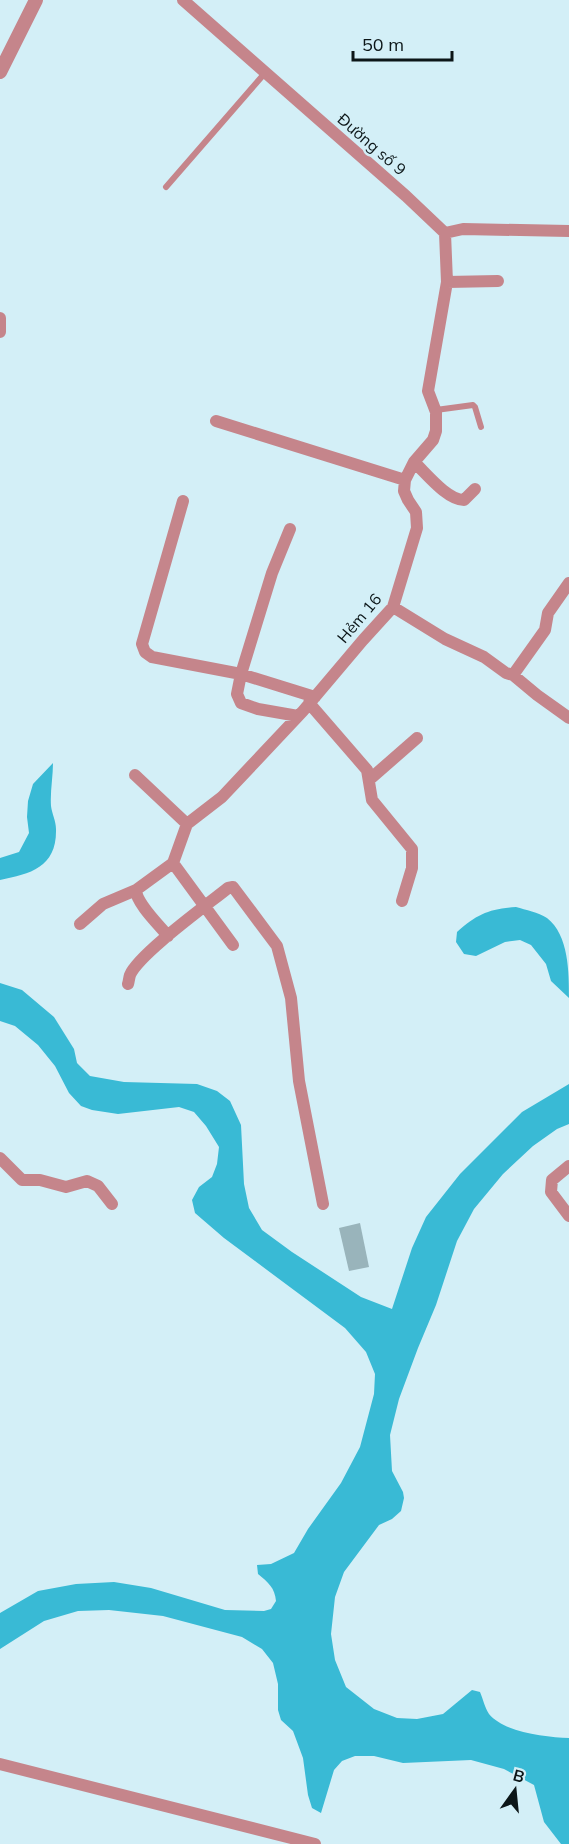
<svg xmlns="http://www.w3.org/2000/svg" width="569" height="1844" viewBox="0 0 569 1844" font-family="Mulish,sans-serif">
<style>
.water{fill:#39bad5}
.building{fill:#99b4bb}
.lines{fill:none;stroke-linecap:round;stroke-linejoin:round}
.service{stroke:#c5858b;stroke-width:6}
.minor{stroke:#c5858b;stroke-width:12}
.tertiary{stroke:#c5858b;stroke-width:14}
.labels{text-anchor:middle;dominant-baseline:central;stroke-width:5;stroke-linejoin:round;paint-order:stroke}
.street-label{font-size:16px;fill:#0c1618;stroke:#d3eff7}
</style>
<rect width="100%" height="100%" fill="#d3eff7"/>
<path class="water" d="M53,763C53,777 50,792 51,806C52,814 56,821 56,829C57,867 31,874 0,880V858L19,852L29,833L27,817L28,801L33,784Z
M516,907C526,910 538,912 547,918C569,935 569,973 569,998L551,981L546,964L531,945L520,940L505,942L476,956L464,954L456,942L457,932C477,914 489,909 516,907Z
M0,983L22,990L54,1017L74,1049L77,1063L90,1076L124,1082L197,1084L217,1091L230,1101L241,1125L244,1184L249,1208L262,1230L292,1252L361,1297L392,1309L412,1248L426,1217L460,1174L522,1112L569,1084V1124L557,1129L533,1146L503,1174L474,1209L457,1241L436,1305L418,1348L399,1399L390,1435L392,1471L403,1492L404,1498L401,1511L392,1519L379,1525L344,1572L335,1597L331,1634L335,1660L346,1687L374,1709L397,1718L417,1719L443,1714L472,1690L480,1692C483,1699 485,1708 489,1714C505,1733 546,1737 569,1738V1844H561L544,1822L534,1785L504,1769L471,1760L403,1763L374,1756H355L342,1761L334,1770L321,1813L312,1808L308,1795L303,1758L293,1731L281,1720L278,1710V1684L273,1663L262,1649L242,1637L163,1616L109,1610L78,1611L44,1621L0,1649V1613L38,1591L76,1584L114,1582L151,1588L225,1610L264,1611L271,1609L276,1601C275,1588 268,1582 258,1574L257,1565L271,1564L294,1553L308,1529L341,1483L360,1447L374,1394L375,1374L366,1352L345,1328L224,1238L195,1213L192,1200L199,1187L212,1177L217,1164L219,1147L206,1126L194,1112L179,1107L118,1114L92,1110L81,1106L69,1093L55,1066L38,1045L15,1026L0,1021Z"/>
<path class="building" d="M360,1223L369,1267L349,1271L339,1228Z"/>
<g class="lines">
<path class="service" d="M166,187L265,73
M436,410L473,405L475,407L481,427"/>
<path class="minor" d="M183,0L406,196L445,233
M445,233L463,229L569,231
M447,282L498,281
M0,318V332
M216,421L405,480
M414,462C426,473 447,500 464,500L475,489
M183,501L142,644L145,652L152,657L241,674L315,697
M290,529L272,573L241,674L237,694L241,703L258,709L298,716
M393,607L445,639L484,657L506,673L513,675L545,630L548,613L569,583
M513,675L537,695L569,718
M309,703L367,770L372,800L412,849V868L402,901
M135,775L187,824
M369,780L417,738
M173,863L233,945
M136,890C136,903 159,925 168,936
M80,924L103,904L136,890L173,863L187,824L222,797L303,711L363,640L393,607L417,528L416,512L408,500L404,491L405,480L414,462L433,440L436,431V412L428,391L447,282L445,233
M128,984C129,981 129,978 130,975C139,954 207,905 228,888L233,887L277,946L291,998L299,1081L323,1204
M0,1158L22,1180H40L66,1187L87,1181L98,1186L112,1204
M569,1166L552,1180L551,1192L569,1216
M0,1764L315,1844"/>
<path class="tertiary" d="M0,72L36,0"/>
</g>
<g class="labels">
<g class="street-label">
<text transform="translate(372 144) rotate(41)">Đường số 9</text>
<text transform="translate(359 618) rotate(-50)">Hẻm 16</text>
</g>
</g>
<g transform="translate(515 1790) rotate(15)" stroke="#d3eff7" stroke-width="4.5" paint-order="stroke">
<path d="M0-4.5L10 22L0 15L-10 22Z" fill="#0c1618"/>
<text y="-9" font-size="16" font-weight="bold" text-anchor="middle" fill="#0c1618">B</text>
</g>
<path d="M353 51v9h99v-9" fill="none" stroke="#0c1618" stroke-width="3"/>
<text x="362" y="51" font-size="18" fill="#0c1618" stroke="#d3eff7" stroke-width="4.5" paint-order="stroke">50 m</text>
</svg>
